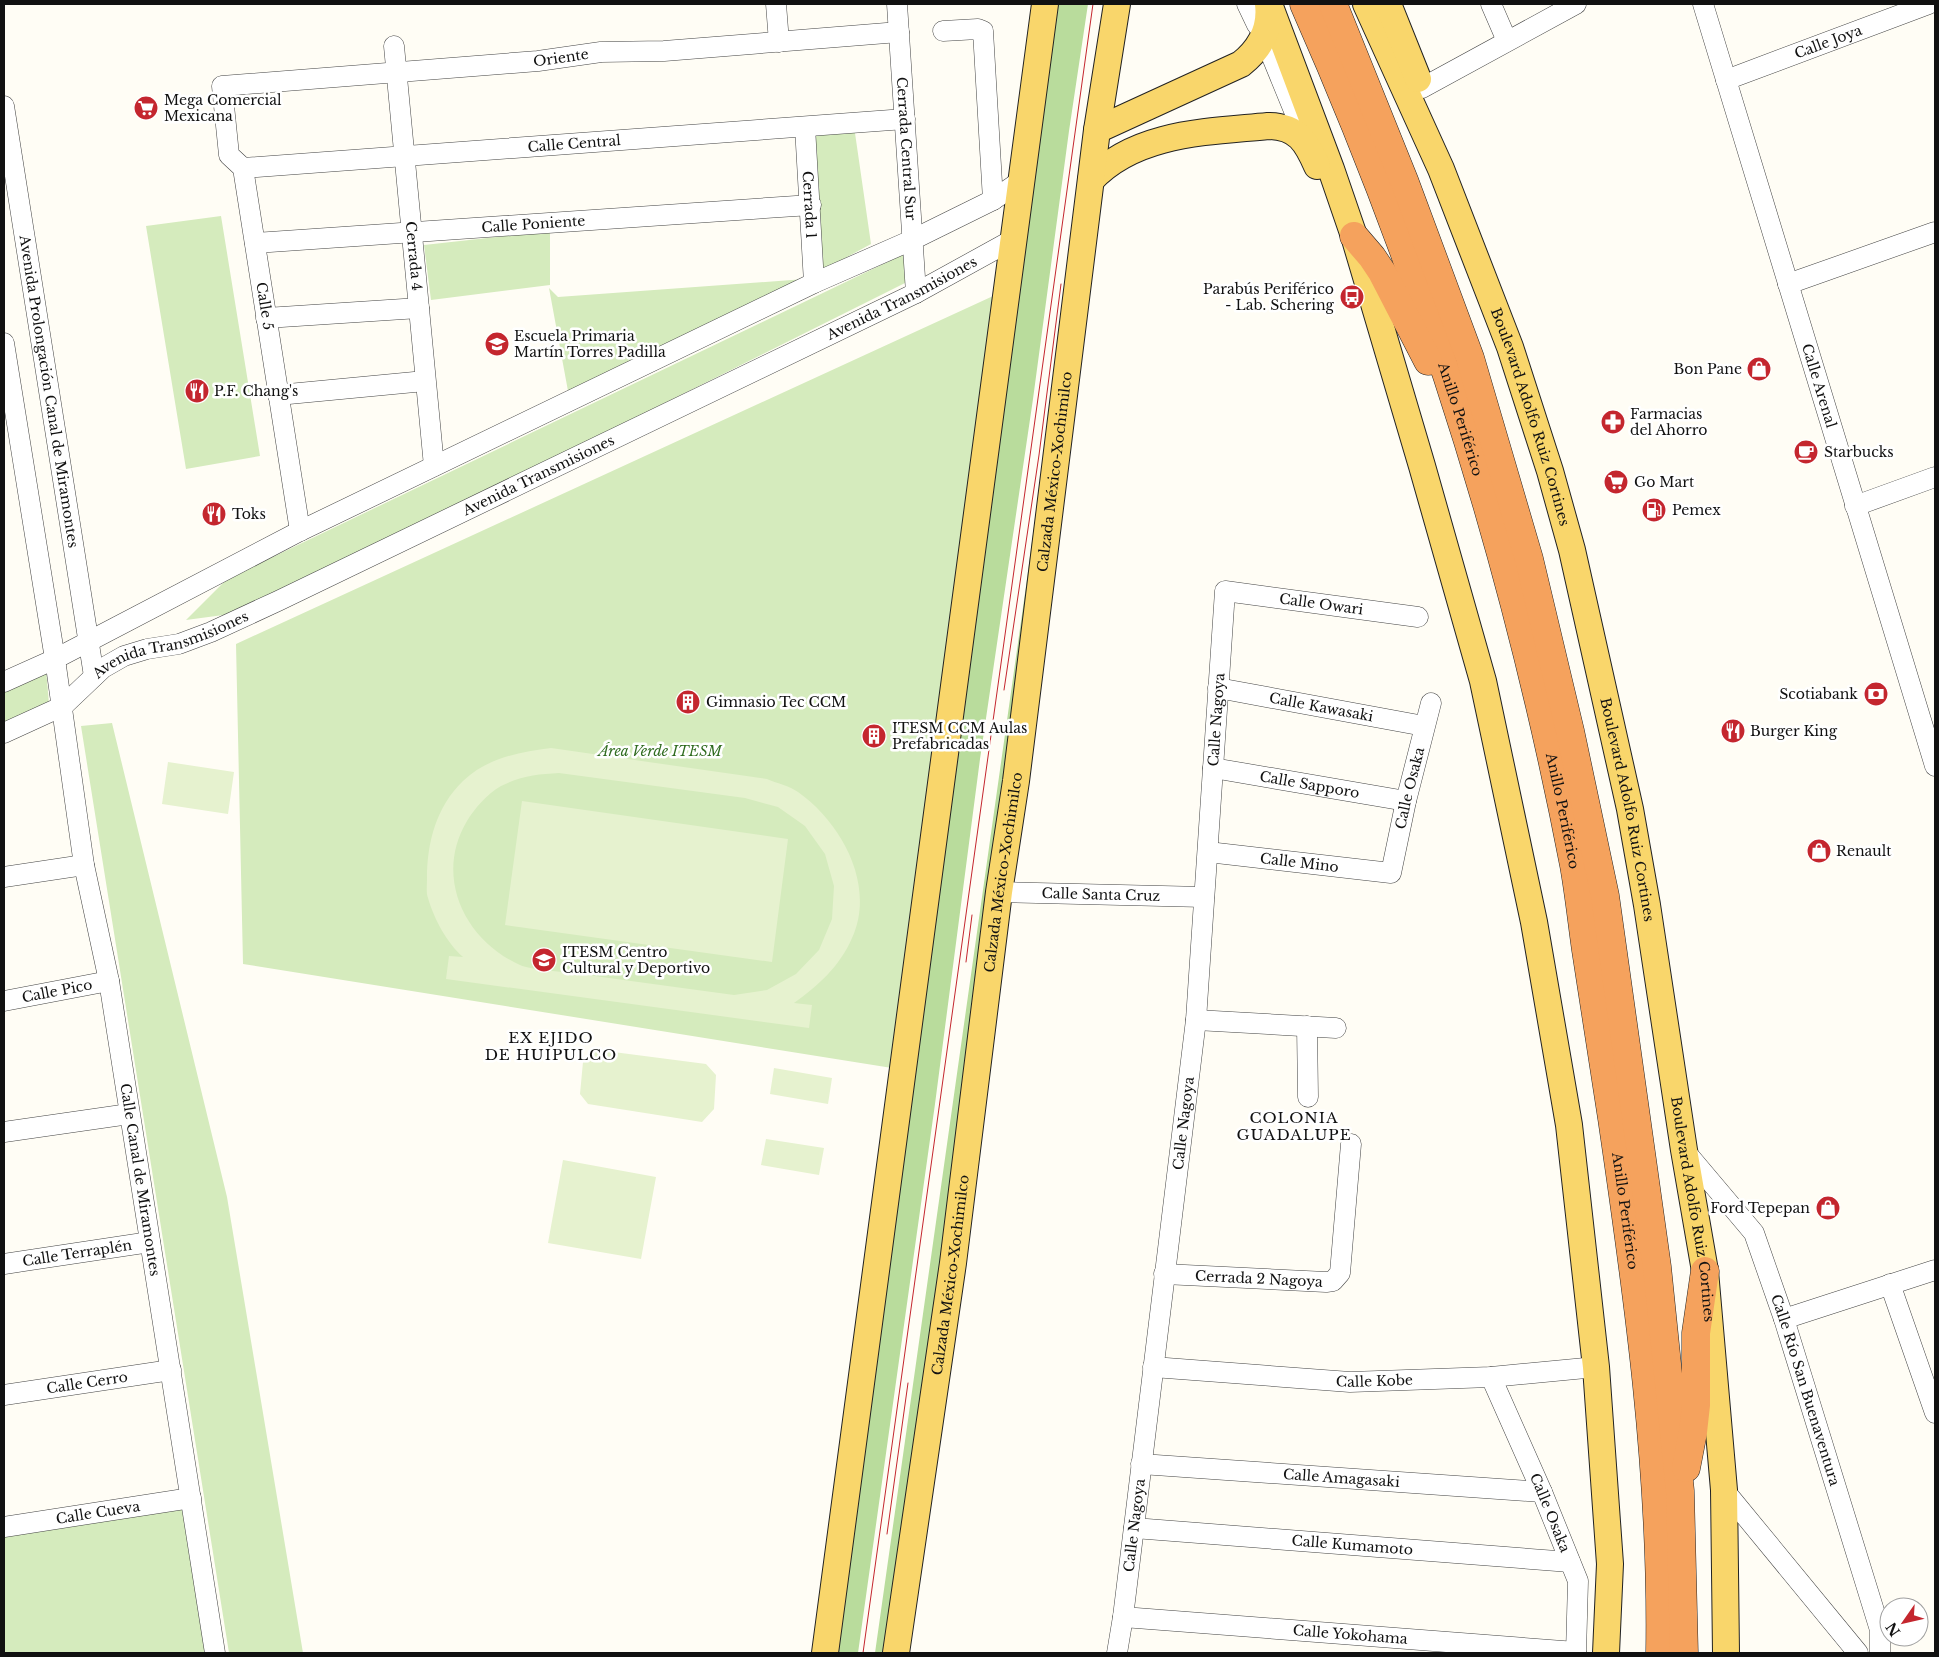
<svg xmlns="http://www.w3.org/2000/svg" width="1939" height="1657" viewBox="0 0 1939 1657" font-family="'Libre Baskerville',serif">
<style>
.green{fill:#d5ebbd}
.forest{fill:#b9dc9c}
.pitch{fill:#e6f2cf;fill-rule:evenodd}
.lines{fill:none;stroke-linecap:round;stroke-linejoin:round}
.minor-casing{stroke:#444;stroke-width:21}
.major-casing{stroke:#222;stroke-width:28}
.highway-casing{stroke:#222;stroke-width:29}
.minor{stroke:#fff;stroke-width:20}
.major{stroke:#f9d66b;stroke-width:26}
.highway{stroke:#f5a25d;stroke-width:28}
.tram{stroke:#c4262e;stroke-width:1}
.labels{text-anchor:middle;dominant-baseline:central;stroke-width:5;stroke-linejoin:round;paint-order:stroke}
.street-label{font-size:14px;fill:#111;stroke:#fff}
.poi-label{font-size:14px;fill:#111;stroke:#fff;text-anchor:start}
.park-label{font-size:14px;font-style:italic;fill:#2f6b1f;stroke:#fff}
.neighbourhood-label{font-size:15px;letter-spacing:1px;fill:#111;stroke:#fff}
</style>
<rect width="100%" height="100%" fill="#fffdf5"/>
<path class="green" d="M814,133H855L871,244L823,270Z
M221,216L260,456L186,469L146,226Z
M550,231V285L431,300L424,245Z
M904,254L907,282L246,612L186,620L227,579Z
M805,279L568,391L549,288L558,297Z
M1004,291L892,1068L243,964L236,644Z
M46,669L49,704L4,725V688Z
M112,723L227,1197L303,1653H229L81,726Z
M186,1505L209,1653H4V1533Z"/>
<path class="forest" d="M1057,4H1088L1069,131L1033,399L980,759L935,1104L858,1653H834Z
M1071,250L890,1653H875L1027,579Z"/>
<path class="pitch" d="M551,748L767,779C776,783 790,786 798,792C842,823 876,886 852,938C840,966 818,986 794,1003L812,1005L809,1028L446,979L449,956L463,957C447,943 434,919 428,898C426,893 427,885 427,879C427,843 436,807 463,781C487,758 519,752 551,748ZM559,773L745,798L778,807L805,826L825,854L834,886L832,919L819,950L796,974L767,990L734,995C682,988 631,981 580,974C565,972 531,970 520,965C464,940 434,876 467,821C475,808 487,794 501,786C521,776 538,774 559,773Z
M168,762L234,772L228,814L162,804Z
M522,801L788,839L772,962L505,925Z
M598,1050L706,1064L716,1075L714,1109L702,1122L588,1104L580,1094L583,1062Z
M774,1068L832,1078L828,1104L770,1094Z
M766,1139L824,1148L819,1175L761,1165Z
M563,1160L656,1177L641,1259L548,1243Z"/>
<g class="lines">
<defs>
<g id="minor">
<path d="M776,4L779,42"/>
<path id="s1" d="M897,4L916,293"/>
<path d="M1247,4L1257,25"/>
<path d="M1491,4L1507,41"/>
<path id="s2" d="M1703,4L1935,766"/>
<path d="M943,31L978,29L983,31L993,200"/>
<path id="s3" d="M394,46L434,466"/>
<path d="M1270,52L1308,145"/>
<path id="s4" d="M1726,80L1929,4"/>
<path d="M1422,88L1576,4"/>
<path id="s5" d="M4,106L94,676"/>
<path id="s6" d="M805,127L814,283"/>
<path id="s7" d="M243,168L905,119"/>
<path id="s8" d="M255,243L811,205"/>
<path d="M1788,284L1935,232"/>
<path d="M266,318L419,308"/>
<path id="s9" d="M4,343L55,659L84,865L109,981L215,1653"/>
<path d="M278,395L425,381"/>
<path d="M1855,506L1935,477"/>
<path id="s10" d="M300,531L243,168L229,155L222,86L538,61L601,52L664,51L899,32"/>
<path d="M4,682L55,659L300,531L814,283L912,240L993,200L1022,180"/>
<path id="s11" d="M1218,688L1424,726"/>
<path id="s12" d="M4,733L63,706L103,668L124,656L147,649L179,644L211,632L278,601L916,293L1014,239"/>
<path id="s13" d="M1213,768L1406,801"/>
<path id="s14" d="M1208,852L1391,873L1406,801L1431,703"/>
<path d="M4,877L84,865"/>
<path id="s15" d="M999,892L1204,897"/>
<path id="s16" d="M4,1001L109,981"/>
<path d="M1196,1020L1336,1028"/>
<path d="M1307,1026L1308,1097"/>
<path d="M4,1132L129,1114"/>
<path id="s17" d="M1684,1150L1754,1233L1784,1319L1880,1630V1653"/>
<path id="s18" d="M4,1264L150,1242"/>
<path id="s19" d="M1164,1274L1326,1282L1333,1281L1340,1273L1351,1144"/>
<path d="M1890,1284L1935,1413"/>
<path d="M1784,1319L1935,1270"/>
<path id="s20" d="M1153,1367L1350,1382L1491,1377L1596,1367"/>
<path id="s21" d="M1491,1377L1542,1492L1578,1581L1576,1653"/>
<path id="s22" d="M4,1395L171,1370"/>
<path id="s23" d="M1141,1464L1542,1492"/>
<path d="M1724,1490L1858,1653"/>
<path id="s24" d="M4,1527L191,1498"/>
<path id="s25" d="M1134,1528L1570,1562"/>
<path id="s26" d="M1123,1617L1576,1652"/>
<path id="s27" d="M1117,1653L1123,1617L1196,1020L1225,591L1418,617"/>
</g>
<g id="major">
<path d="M1269,4L1331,169L1354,236L1422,466L1483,681L1534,922L1569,1125L1596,1367L1610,1564L1606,1653"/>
<path id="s28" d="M1366,4L1441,169L1510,347L1550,471L1572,550L1630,809L1647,905L1684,1150L1705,1271L1724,1490L1726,1653"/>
<path d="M1388,4L1418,79"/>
<path d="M1097,130L1241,64C1260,49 1271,29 1268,4"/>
<path d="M1091,180C1136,132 1208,132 1268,126C1298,126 1307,143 1317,166"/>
<path d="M825,1653L1045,4"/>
<path id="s29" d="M896,1653L953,1263L999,892L1016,781L1097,130L1117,4"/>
</g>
<g id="highway">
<path id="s30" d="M1304,4C1426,279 1517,570 1574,865C1579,893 1582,922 1586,950C1595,1006 1603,1062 1612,1118C1638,1295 1663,1474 1660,1653"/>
<path d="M1333,4L1405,183L1470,358L1529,559L1570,731L1605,896L1657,1267L1680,1491L1684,1653"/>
<path d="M1354,236L1372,257L1382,272L1428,361"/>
<path d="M1686,1468L1693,1432L1696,1405V1333L1705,1271"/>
</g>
</defs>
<use href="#minor" class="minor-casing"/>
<use href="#major" class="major-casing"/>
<use href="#highway" class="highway-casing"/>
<use href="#minor" class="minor"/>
<use href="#major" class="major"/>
<use href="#highway" class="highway"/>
<path class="tram" d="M1004,690L1039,455L1061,284
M966,962L972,915
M887,1534L908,1383
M863,1653L1093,4"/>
</g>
<defs>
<symbol id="supermarket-disc" viewBox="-11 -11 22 22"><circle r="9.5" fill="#c4262e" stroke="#fff"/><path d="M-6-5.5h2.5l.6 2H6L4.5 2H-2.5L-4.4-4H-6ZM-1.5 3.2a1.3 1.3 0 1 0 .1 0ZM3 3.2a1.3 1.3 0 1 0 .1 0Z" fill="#fff"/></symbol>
<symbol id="bus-disc" viewBox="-11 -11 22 22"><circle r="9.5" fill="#c4262e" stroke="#fff"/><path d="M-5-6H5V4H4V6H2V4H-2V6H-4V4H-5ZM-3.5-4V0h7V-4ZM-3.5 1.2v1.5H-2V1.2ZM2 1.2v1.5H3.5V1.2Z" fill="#fff"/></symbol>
<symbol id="school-disc" viewBox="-11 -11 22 22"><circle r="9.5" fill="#c4262e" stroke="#fff"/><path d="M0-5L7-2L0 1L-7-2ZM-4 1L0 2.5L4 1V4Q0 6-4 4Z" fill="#fff"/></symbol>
<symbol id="shop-disc" viewBox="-11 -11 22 22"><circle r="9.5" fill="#c4262e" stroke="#fff"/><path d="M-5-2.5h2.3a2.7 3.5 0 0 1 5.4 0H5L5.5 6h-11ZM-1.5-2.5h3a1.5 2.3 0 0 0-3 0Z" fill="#fff"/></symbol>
<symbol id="restaurant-disc" viewBox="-11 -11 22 22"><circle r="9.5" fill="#c4262e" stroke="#fff"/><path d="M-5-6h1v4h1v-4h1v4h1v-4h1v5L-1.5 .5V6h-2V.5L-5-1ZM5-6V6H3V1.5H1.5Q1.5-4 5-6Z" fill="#fff"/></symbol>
<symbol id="pharmacy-disc" viewBox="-11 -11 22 22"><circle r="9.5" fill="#c4262e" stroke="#fff"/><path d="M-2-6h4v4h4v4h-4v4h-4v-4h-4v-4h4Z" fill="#fff"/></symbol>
<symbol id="cafe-disc" viewBox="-11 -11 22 22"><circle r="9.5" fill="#c4262e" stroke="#fff"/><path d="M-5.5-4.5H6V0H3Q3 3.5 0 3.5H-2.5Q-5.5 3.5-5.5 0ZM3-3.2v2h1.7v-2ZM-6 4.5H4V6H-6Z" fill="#fff"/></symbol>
<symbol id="fuel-disc" viewBox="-11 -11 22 22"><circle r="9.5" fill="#c4262e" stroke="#fff"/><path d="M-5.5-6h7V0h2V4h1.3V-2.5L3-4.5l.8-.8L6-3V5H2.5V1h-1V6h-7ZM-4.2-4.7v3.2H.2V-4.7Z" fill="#fff"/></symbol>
<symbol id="bank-disc" viewBox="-11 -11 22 22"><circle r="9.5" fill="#c4262e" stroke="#fff"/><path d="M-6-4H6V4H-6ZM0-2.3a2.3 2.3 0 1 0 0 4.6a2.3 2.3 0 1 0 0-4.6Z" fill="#fff"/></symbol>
<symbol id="building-disc" viewBox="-11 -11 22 22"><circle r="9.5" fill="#c4262e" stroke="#fff"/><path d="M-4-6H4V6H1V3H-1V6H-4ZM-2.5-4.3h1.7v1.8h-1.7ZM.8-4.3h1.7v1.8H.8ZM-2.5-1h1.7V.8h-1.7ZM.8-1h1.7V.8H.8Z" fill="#fff"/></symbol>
<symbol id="university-disc" viewBox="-11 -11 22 22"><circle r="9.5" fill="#c4262e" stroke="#fff"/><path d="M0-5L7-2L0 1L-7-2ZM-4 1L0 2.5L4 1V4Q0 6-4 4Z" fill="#fff"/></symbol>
</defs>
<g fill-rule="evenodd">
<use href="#supermarket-disc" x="132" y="94" width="28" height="28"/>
<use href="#bus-disc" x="1338" y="283" width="28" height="28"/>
<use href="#school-disc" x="483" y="330" width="28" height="28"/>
<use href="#shop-disc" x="1745" y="355" width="28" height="28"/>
<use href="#restaurant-disc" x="183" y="377" width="28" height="28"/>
<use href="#pharmacy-disc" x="1599" y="408" width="28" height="28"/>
<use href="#cafe-disc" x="1792" y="438" width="28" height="28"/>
<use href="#supermarket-disc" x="1602" y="468" width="28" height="28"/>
<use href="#fuel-disc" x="1640" y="496" width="28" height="28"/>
<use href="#restaurant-disc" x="200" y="500" width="28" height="28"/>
<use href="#bank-disc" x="1862" y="680" width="28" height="28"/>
<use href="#building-disc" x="674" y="688" width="28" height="28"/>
<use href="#restaurant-disc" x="1719" y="717" width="28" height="28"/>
<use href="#building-disc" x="860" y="722" width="28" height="28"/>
<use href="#shop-disc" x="1805" y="837" width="28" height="28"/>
<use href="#university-disc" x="530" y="946" width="28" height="28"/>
<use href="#shop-disc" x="1814" y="1194" width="28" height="28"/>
</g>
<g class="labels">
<g class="street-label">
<text stroke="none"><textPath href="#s4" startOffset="109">Calle Joya</textPath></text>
<text stroke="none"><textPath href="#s10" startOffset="796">Oriente</textPath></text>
<text stroke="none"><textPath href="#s7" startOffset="332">Calle Central</textPath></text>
<text stroke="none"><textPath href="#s1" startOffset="145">Cerrada Central Sur</textPath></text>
<text stroke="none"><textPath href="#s6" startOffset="78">Cerrada 1</textPath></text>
<text stroke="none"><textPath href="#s8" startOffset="279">Calle Poniente</textPath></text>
<text stroke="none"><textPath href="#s3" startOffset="211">Cerrada 4</textPath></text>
<text stroke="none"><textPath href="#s12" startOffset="1002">Avenida Transmisiones</textPath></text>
<text transform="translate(265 306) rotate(81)">Calle 5</text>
<text stroke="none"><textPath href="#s2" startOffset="399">Calle Arenal</textPath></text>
<text stroke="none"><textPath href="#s5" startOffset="289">Avenida Prolongación Canal de Miramontes</textPath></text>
<text stroke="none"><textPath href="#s28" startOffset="445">Boulevard Adolfo Ruiz Cortines</textPath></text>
<text stroke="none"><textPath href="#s30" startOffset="444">Anillo Periférico</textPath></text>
<text stroke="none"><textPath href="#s29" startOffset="1192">Calzada México-Xochimilco</textPath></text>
<text stroke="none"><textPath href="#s12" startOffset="598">Avenida Transmisiones</textPath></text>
<text stroke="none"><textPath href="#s27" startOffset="1165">Calle Owari</textPath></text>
<text stroke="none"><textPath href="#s12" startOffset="192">Avenida Transmisiones</textPath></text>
<text stroke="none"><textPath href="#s11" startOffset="105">Calle Kawasaki</textPath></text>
<text stroke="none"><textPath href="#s27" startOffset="939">Calle Nagoya</textPath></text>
<text stroke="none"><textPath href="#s13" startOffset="98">Calle Sapporo</textPath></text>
<text stroke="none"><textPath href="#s14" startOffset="271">Calle Osaka</textPath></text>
<text stroke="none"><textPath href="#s28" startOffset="850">Boulevard Adolfo Ruiz Cortines</textPath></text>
<text stroke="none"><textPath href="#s30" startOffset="849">Anillo Periférico</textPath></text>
<text stroke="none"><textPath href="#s14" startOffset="92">Calle Mino</textPath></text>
<text stroke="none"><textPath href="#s29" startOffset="788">Calzada México-Xochimilco</textPath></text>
<text stroke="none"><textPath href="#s15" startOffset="102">Calle Santa Cruz</textPath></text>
<text stroke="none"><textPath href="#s16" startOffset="54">Calle Pico</textPath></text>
<text stroke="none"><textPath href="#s27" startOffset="534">Calle Nagoya</textPath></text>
<text stroke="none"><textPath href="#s9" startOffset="848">Calle Canal de Miramontes</textPath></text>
<text stroke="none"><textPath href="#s28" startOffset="1255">Boulevard Adolfo Ruiz Cortines</textPath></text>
<text stroke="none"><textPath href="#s30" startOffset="1254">Anillo Periférico</textPath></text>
<text stroke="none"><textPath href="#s18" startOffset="74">Calle Terraplén</textPath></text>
<text stroke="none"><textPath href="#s29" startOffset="382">Calzada México-Xochimilco</textPath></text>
<text stroke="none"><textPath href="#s19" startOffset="95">Cerrada 2 Nagoya</textPath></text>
<text stroke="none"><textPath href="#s20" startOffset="222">Calle Kobe</textPath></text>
<text stroke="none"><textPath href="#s22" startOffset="84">Calle Cerro</textPath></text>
<text stroke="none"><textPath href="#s17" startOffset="274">Calle Río San Buenaventura</textPath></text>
<text stroke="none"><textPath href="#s23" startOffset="201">Calle Amagasaki</textPath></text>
<text stroke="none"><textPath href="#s21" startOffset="148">Calle Osaka</textPath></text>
<text stroke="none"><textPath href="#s24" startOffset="95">Calle Cueva</textPath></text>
<text stroke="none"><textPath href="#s27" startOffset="129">Calle Nagoya</textPath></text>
<text stroke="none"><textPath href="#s25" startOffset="219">Calle Kumamoto</textPath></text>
<text stroke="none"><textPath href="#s26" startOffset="228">Calle Yokohama</textPath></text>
</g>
<g class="poi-label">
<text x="164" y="100">Mega Comercial<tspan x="164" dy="16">Mexicana</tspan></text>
<text x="1334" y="289" text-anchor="end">Parabús Periférico<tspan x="1334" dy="16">- Lab. Schering</tspan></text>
<text x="514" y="336">Escuela Primaria<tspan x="514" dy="16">Martín Torres Padilla</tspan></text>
<text x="1742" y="369" text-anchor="end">Bon Pane</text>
<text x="214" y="391">P.F. Chang's</text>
<text x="1630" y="414">Farmacias<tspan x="1630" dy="16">del Ahorro</tspan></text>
<text x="1824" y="452">Starbucks</text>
<text x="1634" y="482">Go Mart</text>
<text x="1672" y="510">Pemex</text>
<text x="232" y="514">Toks</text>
<text x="1858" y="694" text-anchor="end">Scotiabank</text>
<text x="706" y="702">Gimnasio Tec CCM</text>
<text x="892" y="728">ITESM CCM Aulas<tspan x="892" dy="16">Prefabricadas</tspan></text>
<text x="1750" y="731">Burger King</text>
<text x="1836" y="851">Renault</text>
<text x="562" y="952">ITESM Centro<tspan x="562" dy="16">Cultural y Deportivo</tspan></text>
<text x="1810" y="1208" text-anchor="end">Ford Tepepan</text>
</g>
<g class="park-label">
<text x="660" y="751">Área Verde ITESM</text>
</g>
<g class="neighbourhood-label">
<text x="551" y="1037">EX EJIDO<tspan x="551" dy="17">DE HUIPULCO</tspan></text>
<text x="1294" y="1117">COLONIA<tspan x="1294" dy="17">GUADALUPE</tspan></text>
</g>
</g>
<rect width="1939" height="1657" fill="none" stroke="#111111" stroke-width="10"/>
<g transform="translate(1904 1622) rotate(236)"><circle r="24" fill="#ffffff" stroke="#a0a0a0"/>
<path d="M0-4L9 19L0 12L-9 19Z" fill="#c4262e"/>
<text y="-8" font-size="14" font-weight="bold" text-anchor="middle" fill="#111111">N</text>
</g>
</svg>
